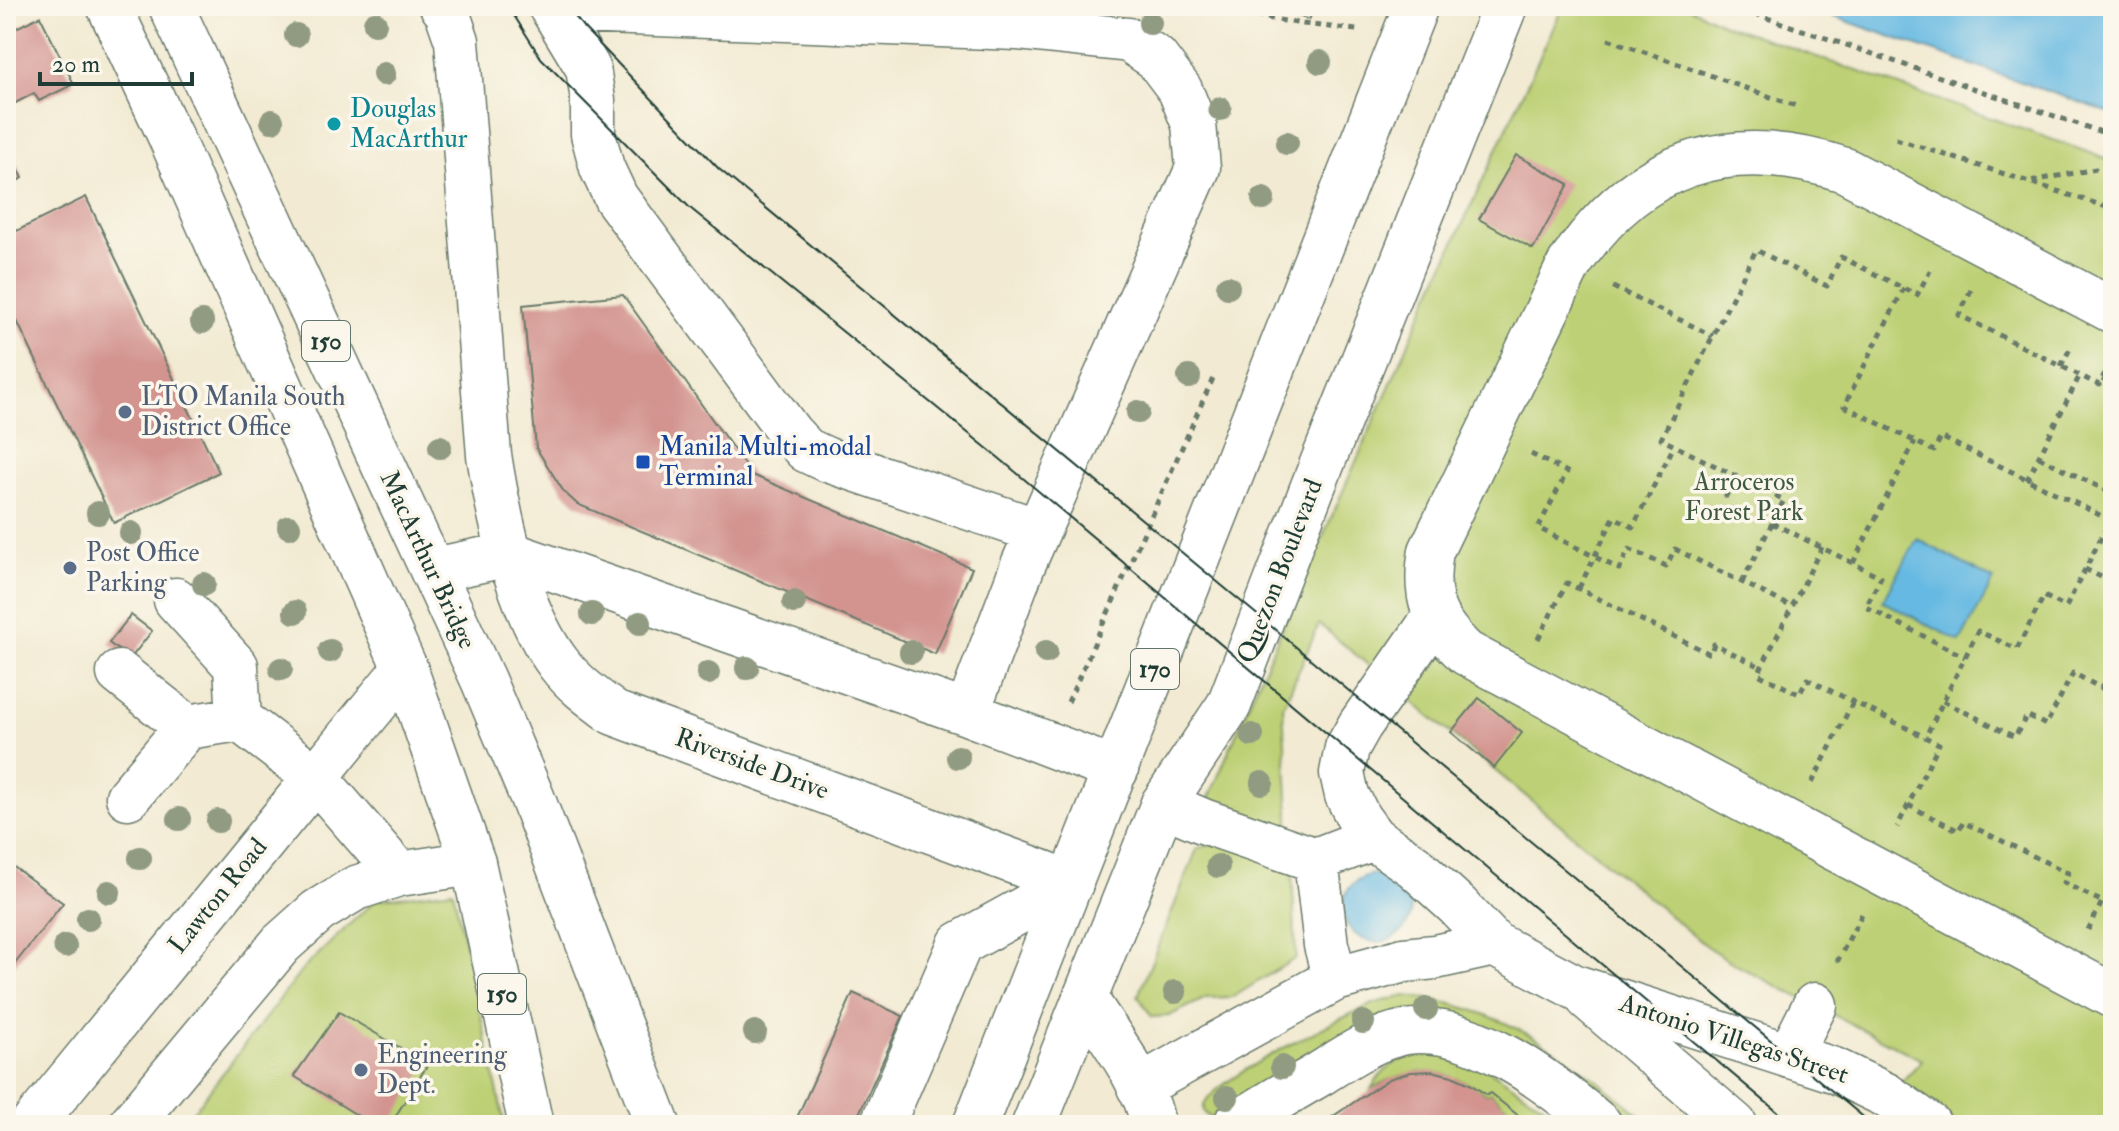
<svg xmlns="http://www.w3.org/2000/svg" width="2119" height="1131" viewBox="0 0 2119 1131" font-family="'IM FELL Double Pica',serif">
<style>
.green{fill:#bdd074;stroke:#6e8654;stroke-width:2}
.water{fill:#66b9e2;stroke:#427b8b;stroke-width:2}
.building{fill:#d39490}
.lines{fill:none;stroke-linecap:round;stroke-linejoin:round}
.minor-casing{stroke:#697a6b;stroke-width:47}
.major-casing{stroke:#697a6b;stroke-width:47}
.path{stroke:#697a6b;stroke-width:5;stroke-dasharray:6 6;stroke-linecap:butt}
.minor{stroke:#fff;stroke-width:44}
.major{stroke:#fff;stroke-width:44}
.tram{stroke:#1f3d34;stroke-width:2}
.tree{fill:#909b82}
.culture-dot{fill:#0f9aa8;stroke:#fbf7ec;stroke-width:3}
.service-dot{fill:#5c6f8a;stroke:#fbf7ec;stroke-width:3}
.transit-dot{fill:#1a4fb4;stroke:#fbf7ec;stroke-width:3}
.labels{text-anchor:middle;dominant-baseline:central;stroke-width:7;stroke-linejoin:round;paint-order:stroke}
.shield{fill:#fbf7ec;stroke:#61756b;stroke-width:2}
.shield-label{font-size:24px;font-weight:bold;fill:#1f3d34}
.culture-label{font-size:26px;fill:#0d838f;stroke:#fbf7ec;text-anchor:start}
.service-label{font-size:26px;fill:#4e5e75;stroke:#fbf7ec;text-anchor:start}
.transit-label{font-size:26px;fill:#164399;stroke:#fbf7ec;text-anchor:start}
.park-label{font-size:26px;fill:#3f5a41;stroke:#fbf7ec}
.street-label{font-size:26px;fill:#1f3d34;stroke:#fbf7ec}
</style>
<rect width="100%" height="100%" fill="#fbf7ec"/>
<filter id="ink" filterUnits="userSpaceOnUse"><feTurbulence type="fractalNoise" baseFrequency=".0125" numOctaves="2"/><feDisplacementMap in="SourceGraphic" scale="16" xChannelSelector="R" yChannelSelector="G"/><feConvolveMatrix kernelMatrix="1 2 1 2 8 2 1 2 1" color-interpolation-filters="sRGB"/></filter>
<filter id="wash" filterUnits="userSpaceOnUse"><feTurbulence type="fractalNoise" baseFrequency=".006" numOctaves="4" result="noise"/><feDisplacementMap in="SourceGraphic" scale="32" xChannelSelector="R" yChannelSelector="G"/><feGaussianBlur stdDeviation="1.8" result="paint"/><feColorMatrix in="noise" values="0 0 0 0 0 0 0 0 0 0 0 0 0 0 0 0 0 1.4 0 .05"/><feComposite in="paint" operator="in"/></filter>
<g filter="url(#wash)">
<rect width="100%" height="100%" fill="#f2ead2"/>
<path class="green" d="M1563,6H1686L1726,25L2113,161V1125H1959L1906,1090L1903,1080L1922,1060L1738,966L1706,946L1319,624L1283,707L1290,836L1206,805L1253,694L1429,297Z
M1219,841L1292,870L1296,958L1233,997L1206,998L1169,1016L1152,1017L1138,996L1197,849Z
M453,890L505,1125H183L303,969L375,900Z
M1406,996C1509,1006 1576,1062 1652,1125H1616L1429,1021L1220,1118C1213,1118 1207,1118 1204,1111C1193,1087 1353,1012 1376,1003C1386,1000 1396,998 1406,996Z
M1420,1053H1441L1477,1062L1573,1125H1530L1490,1093L1487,1095C1446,1067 1414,1064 1371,1089C1382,1069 1398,1059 1420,1053Z"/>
<path class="water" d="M1803,6H2113V114Z
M1917,539L1994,580L1960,642L1883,601Z
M1343 908a34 34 0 1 1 68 0a34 34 0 1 1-68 0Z"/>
<g id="blocks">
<path class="building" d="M1273,6H1315L1309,20Z
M40,16L74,84L39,101L34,93L6,108V33Z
M6,143L23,178L6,186Z
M1516,155L1569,184L1533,249L1479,219Z
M86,197L219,472L114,523L6,298V236Z
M623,295L752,475L972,568L935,654L577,504L564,492L536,448L523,305Z
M131,615L152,631L130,659L109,643Z
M1479,698L1522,733L1494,768L1451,732Z
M11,865L63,903L6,975V871Z
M853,993L903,1016L854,1125H801L795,1122Z
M339,1012L428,1064L390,1125H373L294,1076Z
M1432,1071L1452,1076L1470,1084L1487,1095L1490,1093L1530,1125H1320L1389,1079L1411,1072Z"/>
</g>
</g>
<g filter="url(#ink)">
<use href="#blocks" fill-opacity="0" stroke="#697a6b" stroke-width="2"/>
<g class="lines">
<defs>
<path id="minor" d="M442,6L447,12L457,41L489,455C499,519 519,612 559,664C574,684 594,698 614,713L1071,883
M550,6L553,10L1017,28L1129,40L1156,58L1180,90L1194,124L1198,168L1023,565L967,713
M553,10L588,68L593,100V134L602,168L616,198L790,433L806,450L825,459L1038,531
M2113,311L1845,170C1728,132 1637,162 1569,265L1431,551C1423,597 1432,621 1466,653L2113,996
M434,570L510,554L967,713L1116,770
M176,600L236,666L239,719
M1435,617L1360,725L1347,748L1342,773L1347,795L1359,819L1373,838L1414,866L1458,906L1494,944
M119,673L187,727
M128,797L187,727L239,719L315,777L399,874
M1163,804L1203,821L1316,860L1373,838
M1316,860L1326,945L1335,979
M1085,998C1108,1035 1146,1082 1153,1125
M1588,998L1735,1125
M1789,1056L1815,1005
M1139,1087L1335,979L1404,960L1435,957L1494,944L1575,987L1834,1070L1886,1095L1929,1125
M32,1125L405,668
M130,1125L281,944L318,911L356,888L399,874L473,863
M1235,1125C1262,1108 1290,1091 1318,1075C1345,1058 1375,1037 1406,1032C1473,1022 1553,1085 1600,1125"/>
<path id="major" d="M109,6L169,134L405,668L473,863L531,1125
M171,6L483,680L532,797L658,1125
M882,1125L960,944L1071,883
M975,1125L1416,6
M1034,1125L1163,804L1229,705L1312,489L1505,6"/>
</defs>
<use href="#minor" class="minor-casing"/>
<use href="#major" class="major-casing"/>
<path class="path" d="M1196,6L1303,24L1357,30
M1732,6L2113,136
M1608,39L1799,107
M1896,139L2113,209
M2032,181L2096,169L2113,175
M1613,287L1713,336
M1904,288L1844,406L1934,451L1941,437L2110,520L2066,607L2044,596L2017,649L1978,631L1925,738
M1971,290L1959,315L2099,385L2112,359
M2061,366L2072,345
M2102,379L2113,385
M1531,454L1567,472L1538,528L1619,569L1629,549L1666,566L1675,549L1792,607
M2039,457L2113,494
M2027,480L2080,375
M1725,498L1736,476
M1772,523L1881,577L1866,607L1965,657
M1822,547L1758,674L1799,694L1807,679L1939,744L1897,827
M1853,563L1915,441
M2085,569L2113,583
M1742,582L1784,500L1661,439L1756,250L1827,286L1841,257L1917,295L1931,269
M1579,588L1614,517L1633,527L1674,446
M1538,639L1567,583L1710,654L1714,644L1761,667
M1943,701L2015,737L2027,715L2046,725L2073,673L2101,688L2113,664
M1068,702L1214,376
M1812,783L1853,702
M1908,805L1959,831L1963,822L2068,873L2064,883L2113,907
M2088,930L2102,902
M1837,962L1862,914"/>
<use href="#minor" class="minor"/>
<use href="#major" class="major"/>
<path class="tram" d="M508,6L541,58L690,208L999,458L1793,1125
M567,6L583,27L719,169L1873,1125"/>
</g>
<g class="tree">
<circle cx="375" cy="23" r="12"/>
<circle cx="1150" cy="23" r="12"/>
<circle cx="296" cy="35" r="12"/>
<circle cx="1320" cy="62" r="12"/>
<circle cx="384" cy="74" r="12"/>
<circle cx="1220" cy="109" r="12"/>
<circle cx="272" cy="121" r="12"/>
<circle cx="1287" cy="143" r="12"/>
<circle cx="1263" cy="199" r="12"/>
<circle cx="1228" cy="287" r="12"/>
<circle cx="202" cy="322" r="12"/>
<circle cx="1189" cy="377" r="12"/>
<circle cx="1138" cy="412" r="12"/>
<circle cx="440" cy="447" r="12"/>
<circle cx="98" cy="513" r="12"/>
<circle cx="289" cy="527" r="12"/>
<circle cx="131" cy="533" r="12"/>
<circle cx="204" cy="584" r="12"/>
<circle cx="794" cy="602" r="12"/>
<circle cx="295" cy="612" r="12"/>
<circle cx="592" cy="614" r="12"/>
<circle cx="640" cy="623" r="12"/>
<circle cx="330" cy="651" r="12"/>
<circle cx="911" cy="652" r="12"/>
<circle cx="1046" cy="652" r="12"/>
<circle cx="747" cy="668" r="12"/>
<circle cx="281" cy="669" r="12"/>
<circle cx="708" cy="673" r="12"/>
<circle cx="1252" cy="735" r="12"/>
<circle cx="958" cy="757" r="12"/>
<circle cx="1262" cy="783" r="12"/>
<circle cx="179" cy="819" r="12"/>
<circle cx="218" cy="821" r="12"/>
<circle cx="140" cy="858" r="12"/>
<circle cx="1218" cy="866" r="12"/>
<circle cx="109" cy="892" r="12"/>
<circle cx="88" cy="919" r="12"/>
<circle cx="65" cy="946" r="12"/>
<circle cx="1175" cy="992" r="12"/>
<circle cx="1426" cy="1009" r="12"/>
<circle cx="1363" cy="1022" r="12"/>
<circle cx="755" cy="1032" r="12"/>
<circle cx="1282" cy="1067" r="12"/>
<circle cx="1227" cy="1097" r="12"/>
</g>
</g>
<circle class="culture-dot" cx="334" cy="124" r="8"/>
<g class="service-dot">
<circle cx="125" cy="412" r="8"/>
<circle cx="70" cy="568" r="8"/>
<circle cx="361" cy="1070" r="8"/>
</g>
<rect class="transit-dot" x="635" y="454" width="16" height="16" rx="4"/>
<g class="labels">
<g class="shield">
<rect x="302" y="321" width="48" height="40" rx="6"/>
<rect x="1131" y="649" width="48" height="40" rx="6"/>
<rect x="478" y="974" width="48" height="40" rx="6"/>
</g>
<g class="shield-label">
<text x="326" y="341">150</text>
<text x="1155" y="669">170</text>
<text x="502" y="994">150</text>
</g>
<g class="culture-label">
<text x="350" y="109">Douglas<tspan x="350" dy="30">MacArthur</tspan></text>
</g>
<g class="service-label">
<text x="141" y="397">LTO Manila South<tspan x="141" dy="30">District Office</tspan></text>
<text x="86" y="553">Post Office<tspan x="86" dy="30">Parking</tspan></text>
<text x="377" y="1055">Engineering<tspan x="377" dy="30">Dept.</tspan></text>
</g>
<g class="transit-label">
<text x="659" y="447">Manila Multi-modal<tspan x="659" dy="30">Terminal</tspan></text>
</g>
<g class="park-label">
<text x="1744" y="482">Arroceros<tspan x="1744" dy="30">Forest Park</tspan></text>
</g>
<g class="street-label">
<text transform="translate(428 560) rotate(65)">MacArthur Bridge</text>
<text transform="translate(1280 571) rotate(-69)">Quezon Boulevard</text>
<text transform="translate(752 764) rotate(20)">Riverside Drive</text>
<text transform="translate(218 896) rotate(-51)">Lawton Road</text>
<text transform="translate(1734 1039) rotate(18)">Antonio Villegas Street</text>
</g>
</g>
<rect width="2119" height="1131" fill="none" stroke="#fbf7ec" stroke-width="32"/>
<path d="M40 72v12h152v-12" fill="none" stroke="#1f3d34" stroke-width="4"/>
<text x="52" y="72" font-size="24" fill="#1f3d34" stroke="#fbf7ec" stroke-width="6" paint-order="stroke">20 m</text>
</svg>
